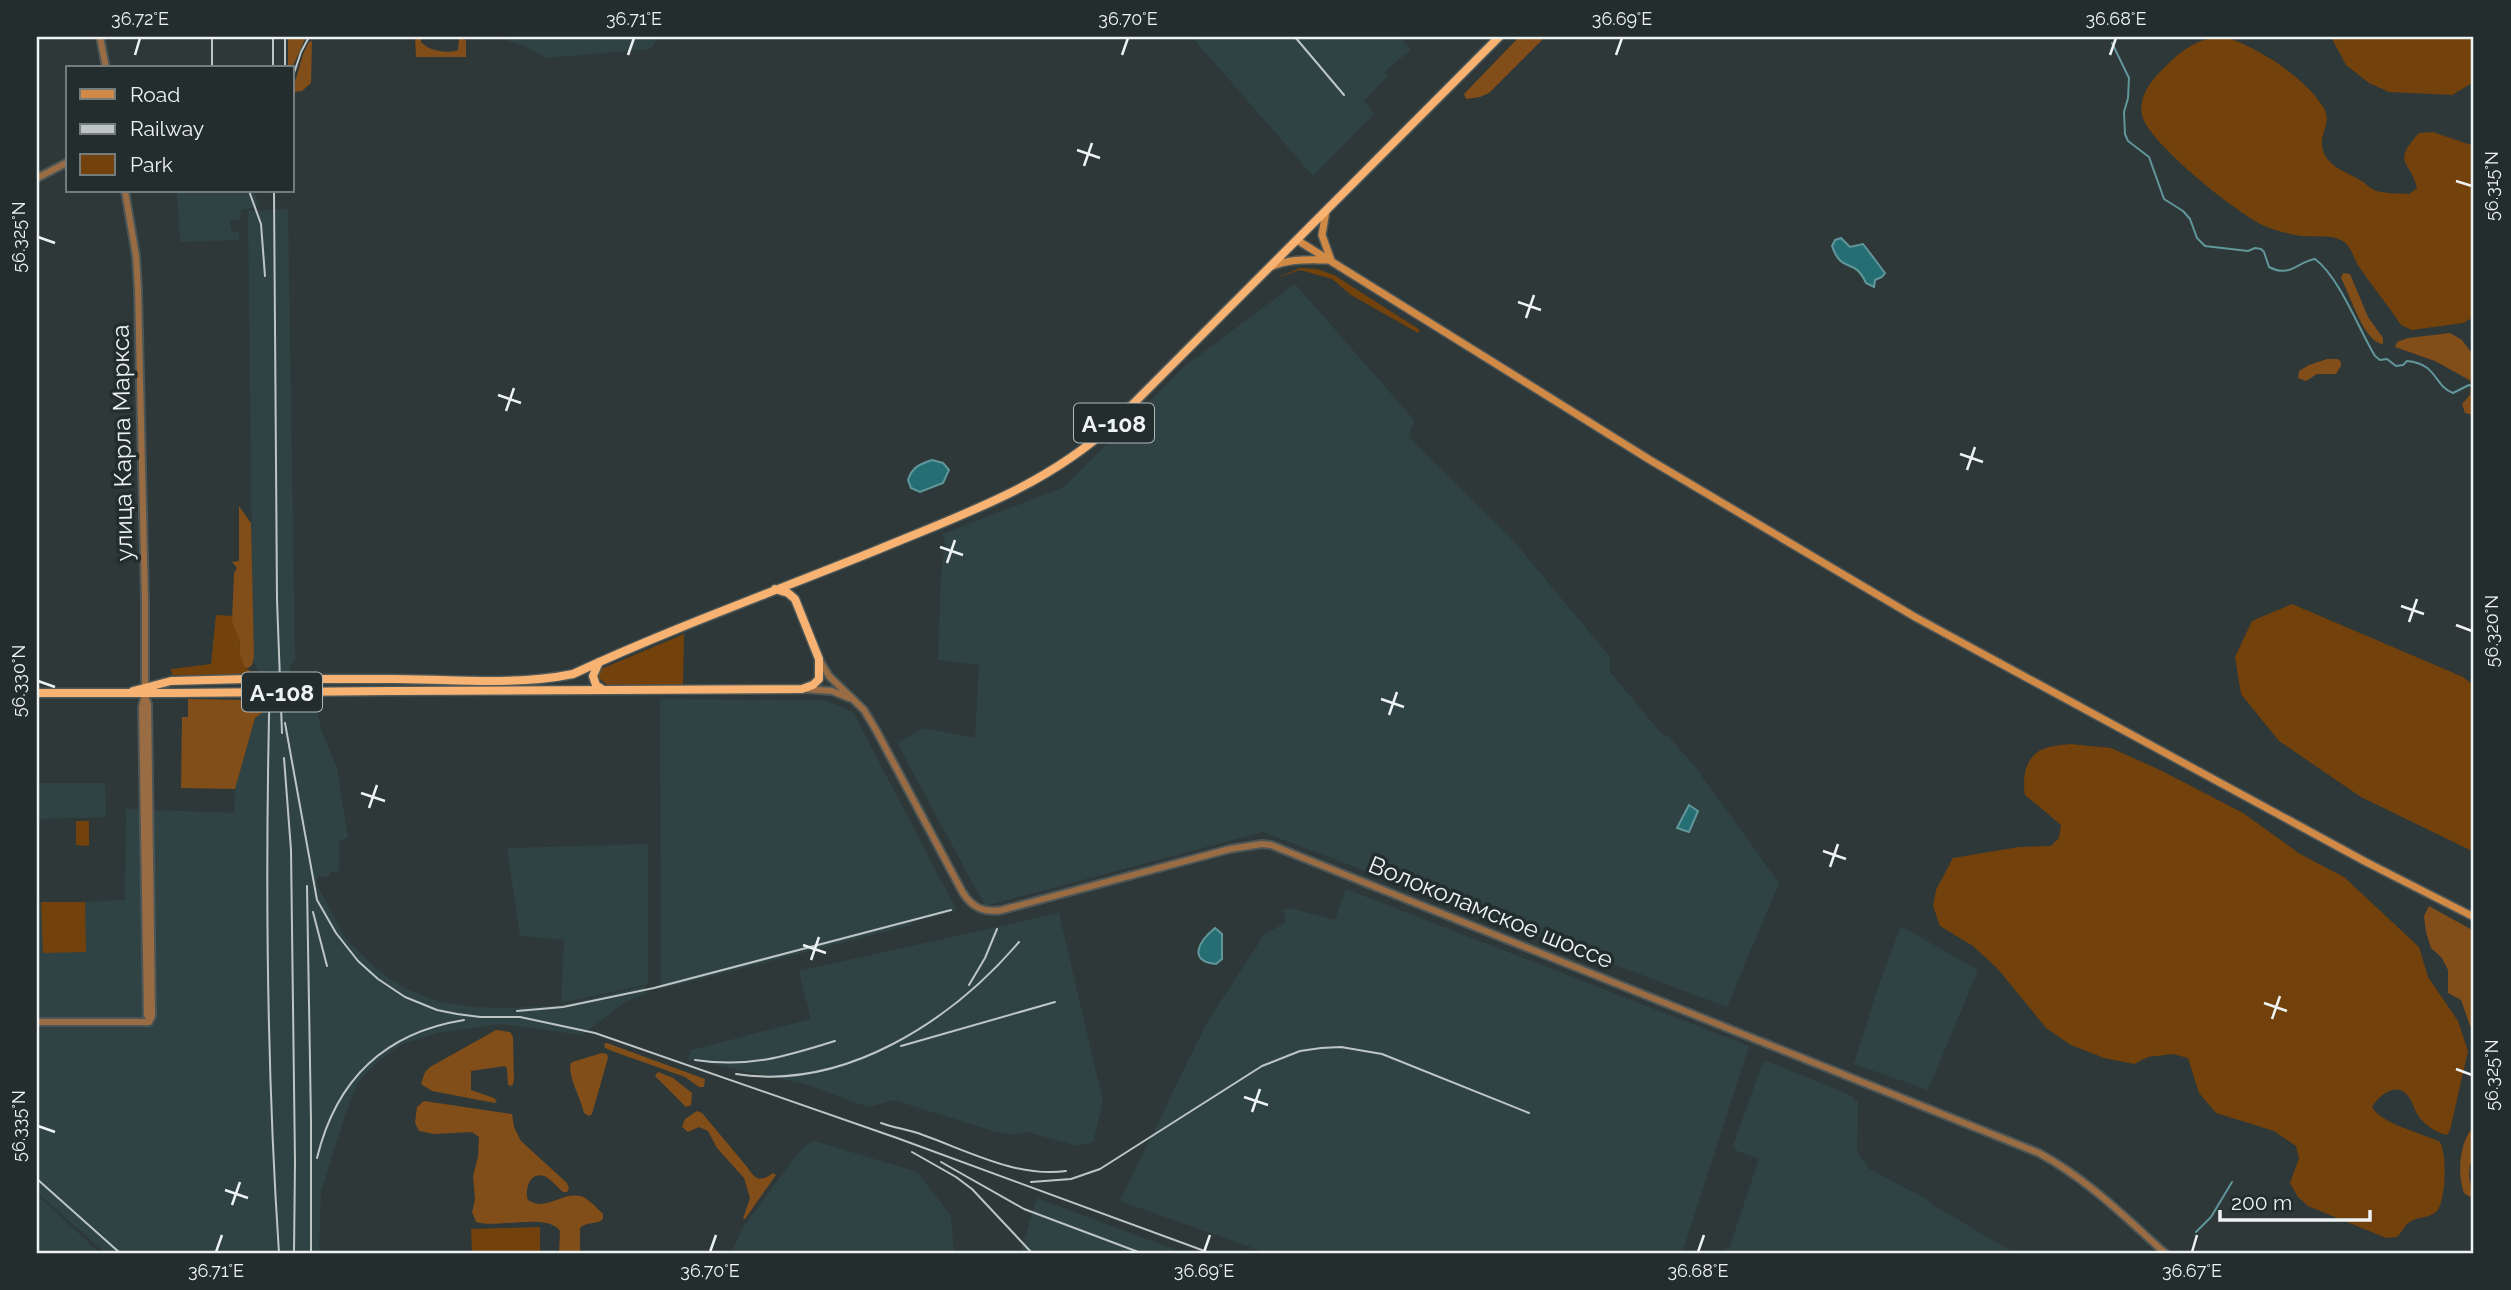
<svg xmlns="http://www.w3.org/2000/svg" width="2511" height="1290" viewBox="0 0 2511 1290" font-family="Raleway,sans-serif">
<style>
.built{fill:#304344}
.green{fill:#73410b}
.forest{fill:#814d19}
.water{fill:#256e74;stroke:#61969a;stroke-width:2}
.lines{fill:none;stroke-linecap:round;stroke-linejoin:round}
.stream{stroke:#61969a;stroke-width:2}
.tertiary-casing{stroke:#4d5656;stroke-width:10}
.secondary-casing{stroke:#4d5656;stroke-width:10}
.trunk-casing{stroke:#4d5656;stroke-width:11}
.tertiary{stroke:#9a6c44;stroke-width:6}
.secondary{stroke:#d18946;stroke-width:7}
.trunk{stroke:#f8b373;stroke-width:8}
.rail{stroke:#bec5c5;stroke-width:2}
.trunk-bridge-casing{stroke:#4d5656;stroke-width:11;stroke-linecap:butt}
.trunk-bridge{stroke:#f8b373;stroke-width:8}
.ticks{fill:none;stroke:#edf3f3;stroke-width:2.5}
.labels{text-anchor:middle;dominant-baseline:central;stroke-width:7;stroke-linejoin:round;paint-order:stroke}
.shield{fill:#242d2e;stroke:#b1b8b8;stroke-width:2}
.shield-label{font-size:23px;font-weight:bold;fill:#edf3f3}
.street-label{font-size:24px;fill:#edf3f3;stroke:#242d2e}
.neatline{fill:none;stroke:#edf3f3;stroke-width:2.5}
.ticks-label{font-size:18px;text-anchor:middle;fill:#edf3f3}
</style>
<rect width="100%" height="100%" fill="#2e3838"/>
<path class="built" d="M498,37H659L650,49L546,58L527,47Z
M1192,37H1408L1403,41L1411,50L1385,71L1388,76L1364,101L1374,114L1313,176Z
M177,191H254L260,206L241,210L240,220H229L232,232H239V240L180,242Z
M288,209L295,660L290,666L294,702L301,709L317,712L322,732L337,768L348,838L339,840V871L330,872L329,877L317,876L318,887L346,939L375,968L406,989L437,1001L472,1007L512,1008L563,1005L645,986V994L625,1002L582,1035L500,1024L437,1033L400,1045L375,1064L357,1084L346,1112L321,1192L319,1253H105L37,1192V902H41L85,952V902L125,900L126,809L234,813L235,789L255,718L263,712L265,706L260,703L263,700L262,676L253,661L248,211Z
M1295,284L1414,420L1409,437L1512,539L1610,657V672L1661,733L1669,737L1693,764L1779,883L1727,1007L1263,832L985,906L897,743L923,728L975,738L979,665L938,660L941,574L945,543L943,534L1064,487L1186,365Z
M660,699L825,700L853,712L956,909L955,911L913,922L911,925L661,989Z
M38,783H105L106,817L38,819Z
M648,844V984L561,1003L564,940L520,936L507,848Z
M1346,889L1749,1046L1682,1253H1267L1120,1201L1206,1024L1264,935L1286,922L1283,909H1294L1335,920Z
M1059,913L1103,1102L1093,1142L1077,1146L1028,1132L1013,1135L993,1131L894,1100L868,1107L805,1084L688,1059L691,1050L811,1019L799,971Z
M1901,926L1978,970L1928,1090L1854,1064L1879,984Z
M1767,1061L1852,1096L1854,1101L1858,1100L1857,1151L1869,1169L1923,1197L1933,1205L2014,1253H1723L1725,1248L1729,1249L1759,1159L1737,1151L1733,1146L1762,1064Z
M815,1141L917,1172L951,1216L954,1253H731L743,1227L797,1155L807,1144Z
M37,1195L44,1201L100,1253H37Z
M1037,1198L1184,1253H1020Z"/>
<path class="green" d="M2227,37C2262,51 2299,73 2322,105C2333,121 2321,130 2322,145C2324,166 2345,171 2360,180C2366,183 2371,190 2377,191C2387,194 2399,193 2409,194L2417,188C2410,159 2391,164 2419,133L2433,132L2474,146V317L2463,323L2412,330L2401,325C2388,305 2371,285 2358,265C2353,257 2352,248 2344,242C2333,234 2317,237 2303,236C2292,235 2278,231 2267,227C2241,217 2148,143 2142,115C2138,95 2154,77 2167,65C2185,47 2201,37 2227,37Z
M2331,37H2474V82L2452,95L2389,92L2369,83L2346,65Z
M1300,268L1317,269L1334,275L1420,330L1418,333L1351,295L1332,279L1300,270L1276,278Z
M2292,604L2463,677L2474,686V852L2361,797L2279,741L2241,694L2235,657L2252,621Z
M216,615L233,616C232,625 238,630 239,638C242,651 238,662 250,671V675H172L171,669L211,664Z
M684,634L683,685H607L598,677L601,669Z
M2070,744L2111,748L2162,771L2243,813L2300,854L2344,877L2419,947L2428,977L2458,1021L2468,1051L2450,1130L2447,1135C2435,1132 2426,1126 2419,1117C2414,1110 2413,1102 2408,1096C2397,1081 2379,1095 2372,1107C2381,1124 2422,1133 2440,1142C2447,1154 2446,1200 2437,1211C2430,1219 2415,1216 2407,1224C2404,1227 2401,1233 2397,1237L2386,1238L2308,1206L2298,1197L2290,1183L2299,1158L2296,1146L2274,1131L2216,1113L2199,1093L2188,1058L2173,1054L2148,1057L2134,1064L2104,1058L2071,1045L2046,1028L1998,969L1973,946L1940,926L1933,906L1936,890L1953,858L2019,847L2051,846L2059,838L2061,825L2025,795C2022,779 2025,758 2041,750C2049,746 2061,745 2070,744Z
M76,821H89V846L76,845Z
M37,902H85L86,952L43,953L41,902Z
M540,1227V1253H472L471,1229Z"/>
<path class="forest" d="M288,37H306L292,68H288Z
M415,37H421V42C429,51 447,54 458,50L459,39L463,37L466,41V57H416Z
M1519,37H1545L1489,93L1480,97L1466,99L1464,94Z
M312,41L311,83L302,91L295,92L293,89L303,54L309,42Z
M2343,273L2350,274L2368,317L2383,338V344C2364,343 2350,294 2341,278Z
M2450,333L2462,340L2474,356V415L2465,413L2462,404L2470,395L2471,381L2435,361L2395,347L2397,342L2408,338Z
M2327,359H2338L2341,362V366L2336,374H2317L2306,381L2298,378L2299,371L2309,365Z
M239,506L251,523L254,657L252,665L248,668L244,667L240,654V641L232,621L234,573L237,568L232,562L239,561Z
M188,699L251,700L265,706L263,712L255,718L235,789L181,788L182,717H188Z
M2429,906L2474,931V1037L2461,1000L2448,993V970L2442,958L2431,948L2426,932L2424,916Z
M496,1030L510,1032L513,1037L514,1081L512,1086L508,1085L507,1069L505,1066L471,1071V1090L494,1098L497,1101L495,1103L432,1091L421,1084L425,1072L430,1067Z
M607,1043L705,1079L704,1087H699L685,1077L612,1051L605,1048L604,1044Z
M602,1053L607,1054L608,1058L592,1114L589,1116L584,1113C580,1096 570,1082 570,1065L572,1062Z
M658,1072L673,1078L692,1093L691,1105L686,1107L655,1076Z
M424,1101L512,1114L514,1127L521,1141L567,1183L569,1189L567,1192H563C557,1187 551,1179 544,1176C530,1171 524,1190 528,1200C546,1212 561,1192 580,1196C588,1198 597,1208 603,1214V1219C597,1225 587,1221 580,1228V1253H559L560,1231C548,1212 498,1229 476,1222L472,1212L475,1200L473,1176L478,1157L479,1137L472,1132L434,1134L419,1131L415,1123L417,1107Z
M697,1111L702,1113L748,1168C755,1180 761,1182 773,1173L776,1175L745,1219H743L750,1198L744,1178L717,1148L708,1131L699,1127L688,1132L682,1127L685,1119Z
M2474,1126V1162L2470,1164L2469,1176L2472,1193L2470,1197L2464,1193C2457,1174 2459,1142 2474,1126Z"/>
<path class="water" d="M1841,238L1850,247L1863,244C1871,254 1878,264 1885,273L1882,277L1875,280L1874,287L1866,283C1854,256 1842,275 1832,246L1835,240Z
M932,460L943,463L949,470L943,483L920,492L911,488L908,480C912,467 920,464 932,460Z
M1689,805L1698,811L1689,832L1677,828Z
M1215,928L1222,934V959L1216,964C1187,961 1199,941 1215,928Z"/>
<g class="lines">
<path class="stream" d="M2112,43L2129,78L2128,98L2124,112L2125,134L2128,141L2149,157L2164,199L2183,211L2190,219L2197,238L2205,246L2248,251L2255,248L2261,249L2264,252L2269,267C2290,278 2297,262 2315,259C2340,278 2358,328 2375,356L2380,360L2387,359L2396,366L2403,365L2407,361C2438,364 2433,385 2453,393L2469,385L2474,387
M2196,1232L2211,1217L2232,1182"/>
<defs>
<path id="tertiary" d="M100,37L106,68
M37,178L68,162
M125,191L136,256L138,289L145,602V695L142,707L147,1015L150,1020
M820,661L829,676L864,710L876,730L963,893C973,908 984,913 1002,910L1230,849L1262,844L1271,845L2039,1153C2087,1179 2125,1217 2165,1253
M805,689L832,691L849,698
M37,1022H149L152,1016L148,704L145,696"/>
<path id="secondary" d="M1326,211L1322,235L1331,260
M1297,240L1650,460L1915,617L2366,862L2474,917
M1270,267C1290,258 1309,260 1330,260"/>
<path id="trunk" d="M599,662L593,676L596,685L602,689
M393,679C452,679 515,686 573,674C672,628 776,591 877,550C961,515 1047,486 1114,423L1499,37
M133,691L171,681L246,679
M391,691L802,689L813,685L819,679V659L795,599L788,593L775,589
M37,693H173"/>
</defs>
<use href="#tertiary" class="tertiary-casing"/>
<use href="#secondary" class="secondary-casing"/>
<use href="#trunk" class="trunk-casing"/>
<use href="#tertiary" class="tertiary"/>
<use href="#secondary" class="secondary"/>
<use href="#trunk" class="trunk"/>
<path class="rail" d="M212,37V68
M273,37V68
M1295,37L1344,95
M285,68V37
M292,79L301,52L309,37
M249,191L261,224L265,276
M274,191L277,600L282,733
M270,674C265,867 266,1060 279,1253
M285,723L317,900L336,933L358,961L378,979L405,997L437,1010L457,1014L480,1017H520L595,1033L897,1138L1210,1253
M284,758L291,850L295,1162L294,1253
M307,886L311,1121V1253
M313,912L327,966
M969,985L985,958L997,929
M517,1011L563,1007L654,988L951,910
M901,1046L1055,1002
M695,1060C749,1068 784,1057 835,1041
M736,1074C845,1091 951,1021 1019,942
M881,1123C895,1128 910,1130 923,1135C968,1151 1018,1178 1066,1171
M912,1152L956,1177L972,1189L1032,1253
M317,1158C336,1080 383,1033 464,1020
M941,1162L1024,1209L1141,1253
M37,1179L120,1253
M1031,1182L1071,1179L1100,1169L1262,1066L1300,1051L1321,1048L1341,1047L1382,1054L1529,1113"/>
<defs>
<path id="trunk-bridge" d="M246,679H393
M173,693L391,691"/>
</defs>
<use href="#trunk-bridge" class="trunk-bridge-casing"/>
<use href="#trunk-bridge" class="trunk-bridge"/>
</g>
<path class="ticks" d="M135,55L140,38M628,55L634,38M1122,55L1128,38M1616,55L1622,38M2110,55L2116,38M1077,150L1100,158M1084,166L1092,143M2456,181L2472,186M38,237L55,243M1518,302L1541,310M1526,318L1534,295M498,395L521,403M506,411L514,388M1960,454L1983,462M1967,470L1975,447M940,547L963,555M947,563L955,540M2401,606L2424,614M2409,622L2417,599M2456,625L2472,631M38,681L55,687M1381,699L1404,707M1389,715L1397,692M361,793L385,801M369,808L377,785M1823,851L1846,859M1830,867L1838,844M803,945L826,953M811,960L819,937M2264,1003L2287,1011M2272,1019L2280,996M2456,1069L2472,1075M1244,1097L1268,1105M1252,1112L1260,1089M38,1126L55,1132M225,1190L248,1198M232,1205L240,1182M216,1252L222,1235M710,1252L716,1235M1204,1252L1210,1235M1698,1252L1704,1235M2192,1252L2197,1235"/>
<g class="labels">
<g class="shield">
<rect x="1074" y="403.5" width="80" height="39" rx="5"/>
<rect x="242" y="672.5" width="80" height="39" rx="5"/>
</g>
<g class="shield-label">
<text x="1114" y="423">А-108</text>
<text x="282" y="692">А-108</text>
</g>
<g class="street-label">
<text transform="translate(122 443) rotate(-91)">улица Карла Маркса</text>
<text transform="translate(1491 912) rotate(22)">Волоколамское шоссе</text>
</g>
</g>
<rect width="2511" height="1290" fill="none" stroke="#242d2e" stroke-width="77"/>
<rect x="66" y="66" width="228" height="126" fill="#242d2e" stroke="#747c7d" stroke-width="2"/>
<rect x="80" y="89" width="35" height="10" fill="#d18946" stroke="#747c7d" stroke-width="2"/>
<text x="130" y="102" font-size="21" fill="#edf3f3">Road</text>
<rect x="80" y="124" width="35" height="10" fill="#bec5c5" stroke="#747c7d" stroke-width="2"/>
<text x="130" y="136" font-size="21" fill="#edf3f3">Railway</text>
<rect x="80" y="154" width="35" height="21" fill="#73410b" stroke="#747c7d" stroke-width="2"/>
<text x="130" y="172" font-size="21" fill="#edf3f3">Park</text>
<path d="M2220 1210v10h150v-10" fill="none" stroke="#edf3f3" stroke-width="3.5"/>
<text x="2231" y="1210" font-size="21" fill="#edf3f3" stroke="#242d2e" stroke-width="5" paint-order="stroke">200 m</text>
<rect x="38" y="38" width="2434" height="1214" class="neatline"/>
<g class="ticks-label">
<text x="140" y="25">36.72°E</text>
<text x="634" y="25">36.71°E</text>
<text x="1128" y="25">36.70°E</text>
<text x="1622" y="25">36.69°E</text>
<text x="2116" y="25">36.68°E</text>
<text transform="translate(2492 186) rotate(-90)" y="6">56.315°N</text>
<text transform="translate(19 237) rotate(-90)" y="6">56.325°N</text>
<text transform="translate(2492 631) rotate(-90)" y="6">56.320°N</text>
<text transform="translate(19 681) rotate(-90)" y="6">56.330°N</text>
<text transform="translate(2492 1075) rotate(-90)" y="6">56.325°N</text>
<text transform="translate(19 1126) rotate(-90)" y="6">56.335°N</text>
<text x="216" y="1277">36.71°E</text>
<text x="710" y="1277">36.70°E</text>
<text x="1204" y="1277">36.69°E</text>
<text x="1698" y="1277">36.68°E</text>
<text x="2192" y="1277">36.67°E</text>
</g>
</svg>
